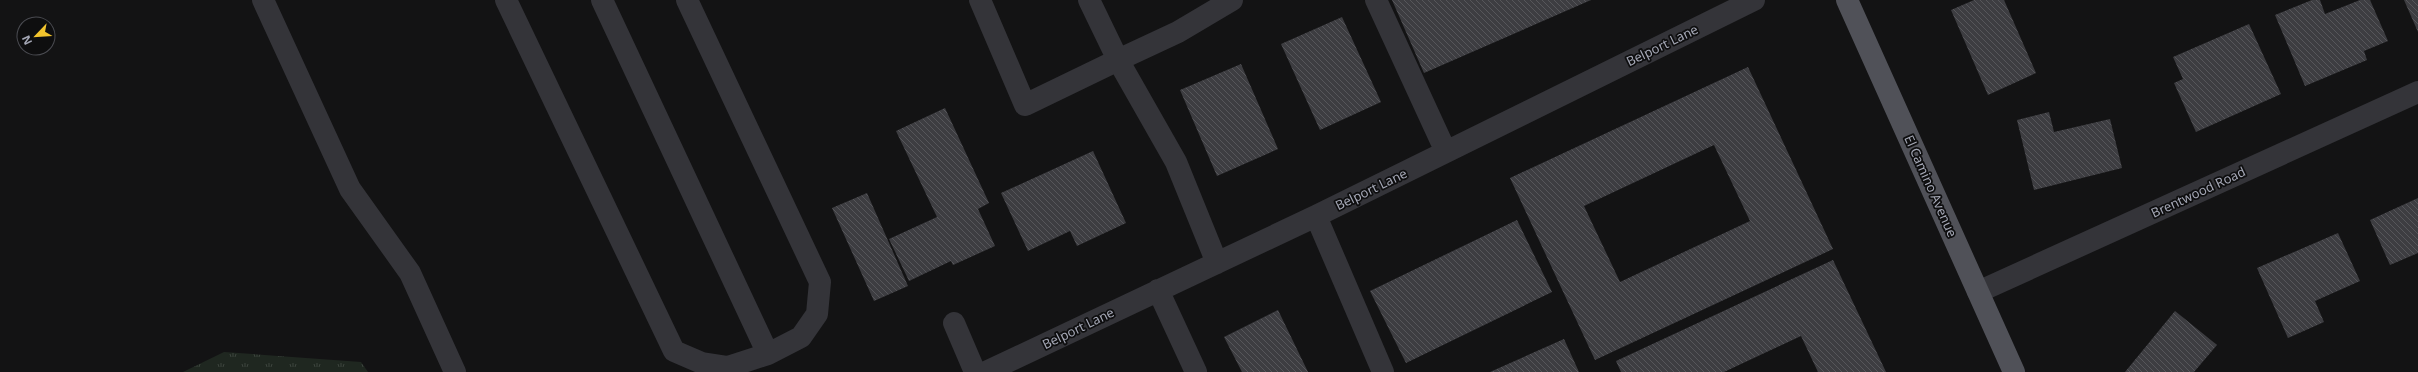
<svg xmlns="http://www.w3.org/2000/svg" width="2418" height="372" viewBox="0 0 2418 372" font-family="'Noto Sans',sans-serif">
<style>
.park{fill:url(#park-tufts)}
.building{fill:url(#building-back-hatch);fill-rule:evenodd}
.lines{fill:none;stroke-linecap:round;stroke-linejoin:round}
.minor{stroke:#343439;stroke-width:22}
.major{stroke:#505158;stroke-width:22}
.labels{text-anchor:middle;dominant-baseline:central;stroke-width:3.5;stroke-linejoin:round;paint-order:stroke}
.street-label{font-size:13px;fill:#a4a7b5;stroke:#0e0e0f}
</style>
<defs>
<pattern id="park-tufts" width="24" height="20" patternUnits="userSpaceOnUse"><rect width="24" height="20" fill="#1f2720"/><path d="M3 7l-1-3M5 7V3M7 7l1-3M15 17l-1-3M17 17v-4M19 17l1-3" fill="none" stroke="#3d443e"/></pattern>
<pattern id="building-back-hatch" width="6" height="6" patternUnits="userSpaceOnUse"><rect width="6" height="6" fill="#3d3d41"/><path d="M-1 5l2 2M0 0l6 6M5-1l2 2" fill="none" stroke="#56565a"/></pattern>
</defs>
<rect width="100%" height="100%" fill="#131314"/>
<path class="park" d="M224,352L361,362L368,372H183Z"/>
<path class="building" d="M1392,0H1591L1424,73Z
M1974,0H2004L2036,73L1988,95L1951,10Z
M2312,0H2320L2325,14L2360,0H2370L2388,41L2364,51L2367,60L2305,86L2275,15Z
M2404,0H2418V32Z
M1342,17L1381,102L1320,130L1281,44Z
M2249,24L2281,94L2196,132L2174,83L2183,79L2173,57Z
M1241,64L1278,149L1217,176L1180,90Z
M1748,67L1833,249L1595,360L1510,178ZM1714,145L1750,221L1620,282L1584,206Z
M945,108L989,203L978,209L995,246L953,265L951,261L909,281L889,239L937,217L896,131Z
M2049,112L2054,132L2110,119L2122,168L2034,190L2017,120Z
M1093,151L1126,223L1077,246L1070,231L1028,251L1001,193Z
M867,193L908,286L874,301L832,208Z
M2418,198V253L2390,265L2370,220Z
M1517,220L1552,292L1406,363L1370,291Z
M2338,233L2360,281L2315,301L2324,322L2288,338L2257,268Z
M1833,260L1886,372H1818L1801,336L1724,372H1621L1616,361Z
M1278,310L1308,372H1242L1224,337Z
M2175,311L2217,345L2194,372H2125Z
M1564,339L1579,372H1490Z"/>
<g class="lines">
<path class="minor" d="M263,0L350,189L410,273L455,372
M506,0L674,351L702,363L728,367L768,354L801,337L817,314L820,282L687,0
M602,0L768,354
M980,0L1025,105L1118,60L1089,0
M1376,0L1446,152
M1316,216L1383,372
M1217,263L1176,162L1118,60L1178,32L1232,0
M1158,290L1196,372
M1978,292L2418,92
M954,323L975,372
M986,372L1316,216L1754,0"/>
<path class="major" d="M1847,0L2014,372"/>
</g>
<g class="labels">
<g class="street-label">
<text transform="translate(1662 45) rotate(-26)">Belport Lane</text>
<text transform="translate(1931 186) rotate(66)">El Camino Avenue</text>
<text transform="translate(1371 189) rotate(-26)">Belport Lane</text>
<text transform="translate(2198 192) rotate(-25)">Brentwood Road</text>
<text transform="translate(1078 328) rotate(-26)">Belport Lane</text>
</g>
</g>
<g transform="translate(36 36) rotate(245)"><circle r="19" fill="#0e0e0f" stroke="#4a4b51"/>
<path d="M0-3L7 15L0 10L-7 15Z" fill="#f2c42d"/>
<text y="-6" font-size="11" font-weight="bold" text-anchor="middle" fill="#a4a7b5">N</text>
</g>
</svg>
